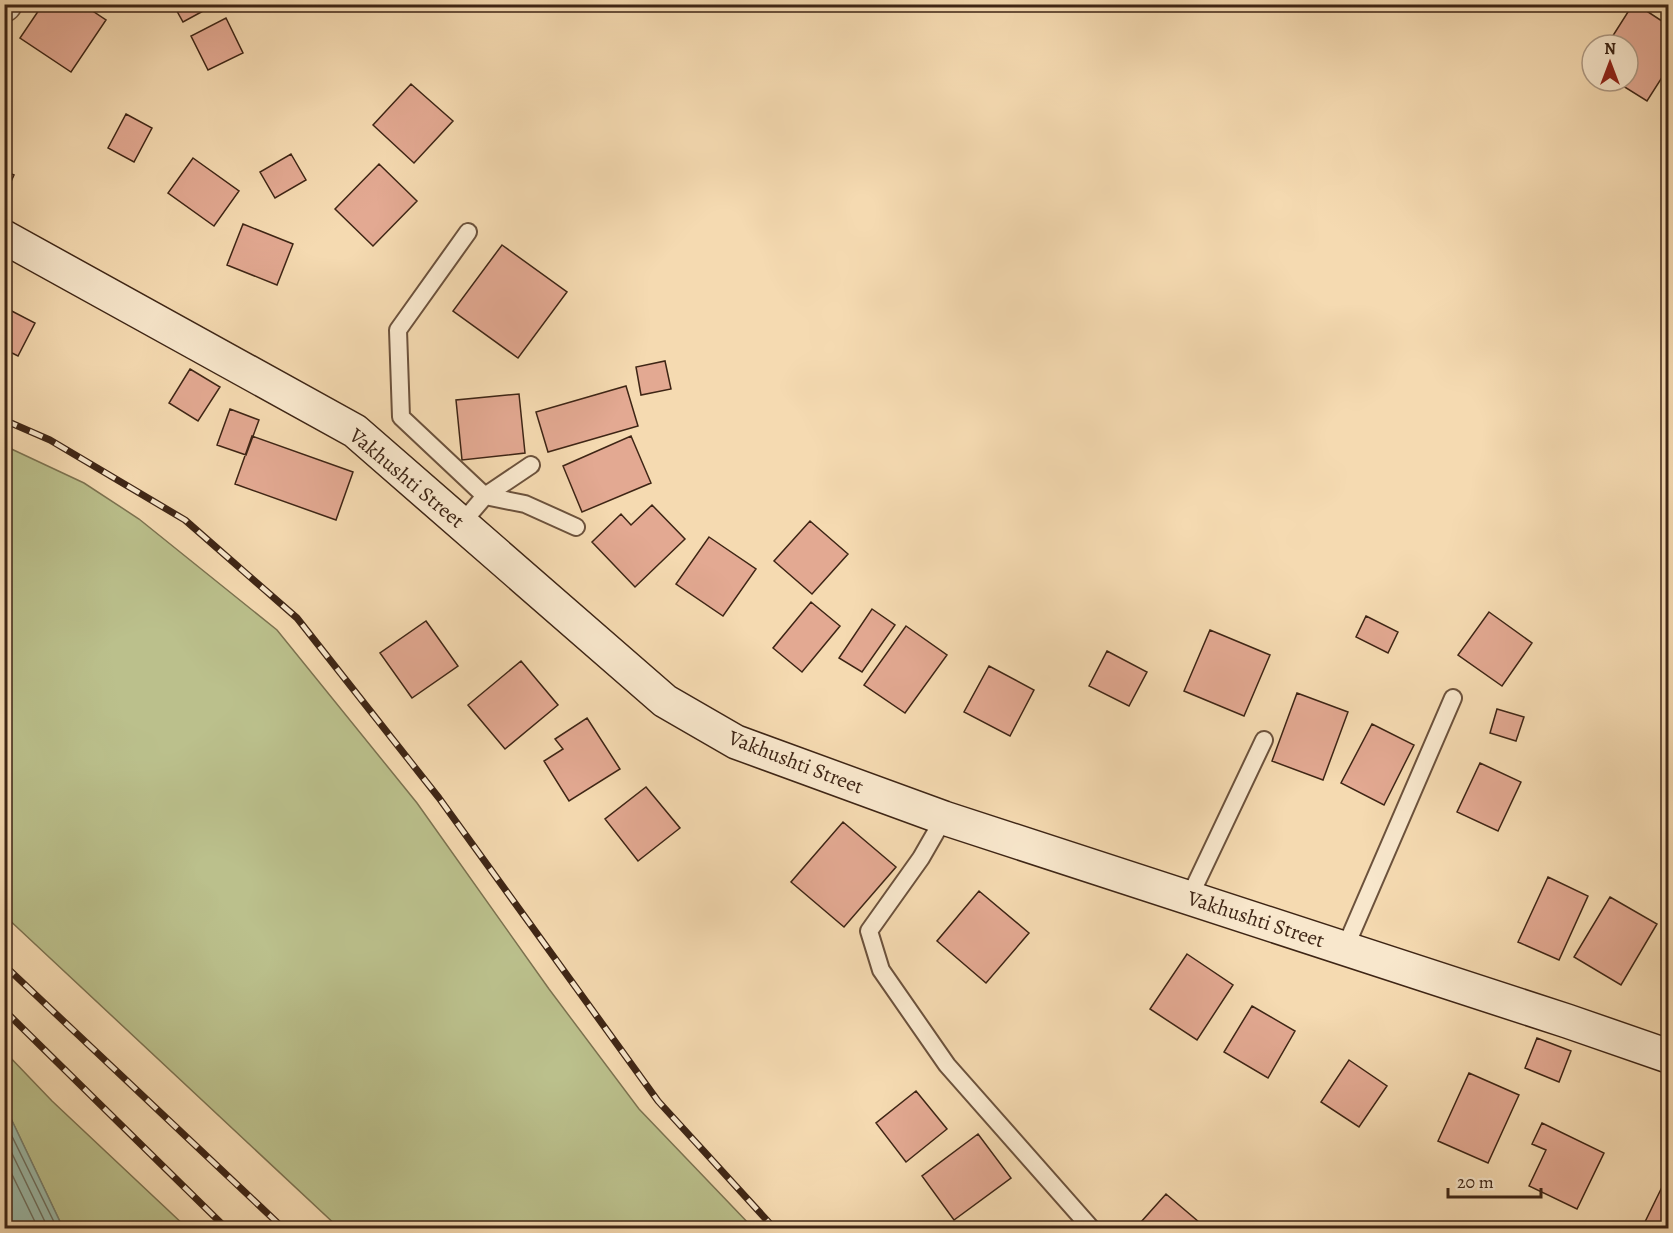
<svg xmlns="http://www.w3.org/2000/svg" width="1673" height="1233" viewBox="0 0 1673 1233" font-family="Alegreya,serif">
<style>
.green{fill:#bbc08c;stroke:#7c7250;stroke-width:1.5}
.water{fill:#9cbbaa;stroke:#767f6e;stroke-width:1.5}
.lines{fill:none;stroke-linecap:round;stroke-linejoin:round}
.shore{stroke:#6d7060;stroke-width:1.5}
.building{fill:#e3a992;stroke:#3e2515;stroke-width:1.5}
.lane-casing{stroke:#6c523c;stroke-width:20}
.street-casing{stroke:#6c523c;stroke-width:36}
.secondary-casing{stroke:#3e2515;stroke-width:36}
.lane{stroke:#f8e7cc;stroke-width:16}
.street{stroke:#f8e7cc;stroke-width:33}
.secondary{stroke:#f8e7cc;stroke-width:33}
.rail-casing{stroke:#3e2515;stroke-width:7}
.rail{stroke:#f8e7cc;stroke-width:4.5;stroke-dasharray:14;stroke-linecap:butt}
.labels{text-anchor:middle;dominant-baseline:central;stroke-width:6;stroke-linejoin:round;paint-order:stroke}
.street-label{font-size:21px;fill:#3e2515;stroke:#f8e7cc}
</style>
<rect width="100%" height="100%" fill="#f5dab1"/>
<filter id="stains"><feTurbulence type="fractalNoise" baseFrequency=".00333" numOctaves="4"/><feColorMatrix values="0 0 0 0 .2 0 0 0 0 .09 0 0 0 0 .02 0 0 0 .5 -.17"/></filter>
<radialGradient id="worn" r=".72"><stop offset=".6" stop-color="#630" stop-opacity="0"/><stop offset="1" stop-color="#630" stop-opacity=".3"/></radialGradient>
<path class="green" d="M5,446L84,483L139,519L277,630L417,803L549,989L639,1109L753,1228H339L5,916Z
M5,1052L52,1101L187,1228H63L5,1106Z"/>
<path class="water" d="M5,1106L63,1228H5Z"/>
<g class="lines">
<path class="shore" d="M4,1120L57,1228
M4,1137L48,1228
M4,1158L38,1228"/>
</g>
<path class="building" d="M43,4H82L106,20L71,72L20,38Z
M173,4H216L183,22Z
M1633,4H1636L1668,25V68L1647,101L1615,81H1628V45H1607Z
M226,18L243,53L208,70L191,36Z
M411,84L453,121L414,163L373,125Z
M126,114L152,128L134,162L108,148Z
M291,154L306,180L275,198L260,172Z
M193,158L239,191L214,226L168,193Z
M379,164L417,201L373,246L335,209Z
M4,171L14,175L5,195H4Z
M243,224L293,244L277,285L227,265Z
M502,245L567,292L518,358L453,311Z
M4,307L35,323L18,356L4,349Z
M665,361L671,389L641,395L636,367Z
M190,369L220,387L198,421L169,403Z
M626,386L638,426L548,452L536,412Z
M519,394L525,453L462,460L456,400Z
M230,409L259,420L246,455L217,445Z
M252,436L353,472L336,520L235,484Z
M631,436L651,483L582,512L563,466Z
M652,505L685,539L635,587L592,542L621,514L631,525Z
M810,521L848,554L812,594L774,561Z
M709,537L756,569L723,616L676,584Z
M811,602L840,626L802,672L773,648Z
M872,609L895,625L862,672L839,658Z
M1489,612L1532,643L1502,686L1458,655Z
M1366,616L1398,632L1388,653L1356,637Z
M426,621L458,666L412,698L380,653Z
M906,626L947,655L905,713L864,685Z
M1210,630L1270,655L1244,716L1184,691Z
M1107,651L1147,672L1129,706L1089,686Z
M521,661L558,705L505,749L468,705Z
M989,666L1034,690L1010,736L964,712Z
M1297,693L1348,712L1323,780L1272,761Z
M1497,709L1524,717L1516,741L1490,733Z
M587,718L620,769L569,801L544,761L563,749L555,739Z
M1372,724L1414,745L1384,805L1341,783Z
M1480,763L1521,782L1498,831L1457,812Z
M646,787L680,828L638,861L605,819Z
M843,822L896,867L844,927L791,882Z
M1548,877L1588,896L1559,960L1518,942Z
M979,891L1029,933L986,983L937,941Z
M1610,897L1657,924L1621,985L1574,957Z
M1187,954L1233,985L1197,1040L1150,1009Z
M1252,1006L1295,1031L1268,1078L1224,1052Z
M1537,1038L1571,1051L1559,1082L1525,1068Z
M1349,1060L1387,1086L1359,1127L1321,1102Z
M1469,1073L1519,1095L1488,1163L1438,1141Z
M916,1091L947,1129L906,1162L876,1123Z
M1542,1123L1604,1153L1577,1209L1529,1186L1546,1150L1532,1144Z
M978,1134L1011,1178L954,1220L922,1176Z
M1663,1185L1668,1188V1228H1642Z
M1166,1194L1206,1228H1149L1141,1222Z"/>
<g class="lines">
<defs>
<path id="lane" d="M531,465L485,496L525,504L576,527
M461,524L485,496L401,417L398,330L468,232
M944,818L921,858L869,931L881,970L947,1065L1091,1228
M1189,898L1264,740
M1345,948L1453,698"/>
<path id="street" d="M4,5L5,4"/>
<path id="secondary" d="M4,237L355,431L665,701L736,742L944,818L1567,1021L1668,1056"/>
</defs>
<use href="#lane" class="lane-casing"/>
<use href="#street" class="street-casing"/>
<use href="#secondary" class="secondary-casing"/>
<use href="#lane" class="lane"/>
<use href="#street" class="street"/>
<use href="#secondary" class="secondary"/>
<defs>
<path id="rail" d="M4,420L50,440L185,520L297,618L439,798L658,1101L774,1228
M4,965L283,1228
M4,1010L226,1228"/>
</defs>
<use href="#rail" class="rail-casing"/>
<use href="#rail" class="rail"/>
</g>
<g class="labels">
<g class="street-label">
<text transform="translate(407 478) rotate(40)">Vakhushti Street</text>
<text transform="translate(796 762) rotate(21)">Vakhushti Street</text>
<text transform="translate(1256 919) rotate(18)">Vakhushti Street</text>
</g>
</g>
<rect width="1673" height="1233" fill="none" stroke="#f5dab1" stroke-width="24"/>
<rect x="6" y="6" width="1661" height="1221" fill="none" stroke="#3e2515" stroke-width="3"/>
<rect x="12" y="12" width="1649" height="1209" fill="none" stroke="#3e2515" stroke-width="1.5"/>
<g transform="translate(1610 63)"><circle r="28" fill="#f8e7cc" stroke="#ae9983" stroke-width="1.5"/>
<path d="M0-4.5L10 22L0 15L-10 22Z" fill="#8f2418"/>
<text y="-9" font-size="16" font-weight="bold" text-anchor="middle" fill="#3e2515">N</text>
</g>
<path d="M1448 1188v9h93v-9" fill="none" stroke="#3e2515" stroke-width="3"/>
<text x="1457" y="1188" font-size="18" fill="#3e2515" stroke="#f8e7cc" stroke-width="4.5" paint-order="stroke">20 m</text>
<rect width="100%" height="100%" filter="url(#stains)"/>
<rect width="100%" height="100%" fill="url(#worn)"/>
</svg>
